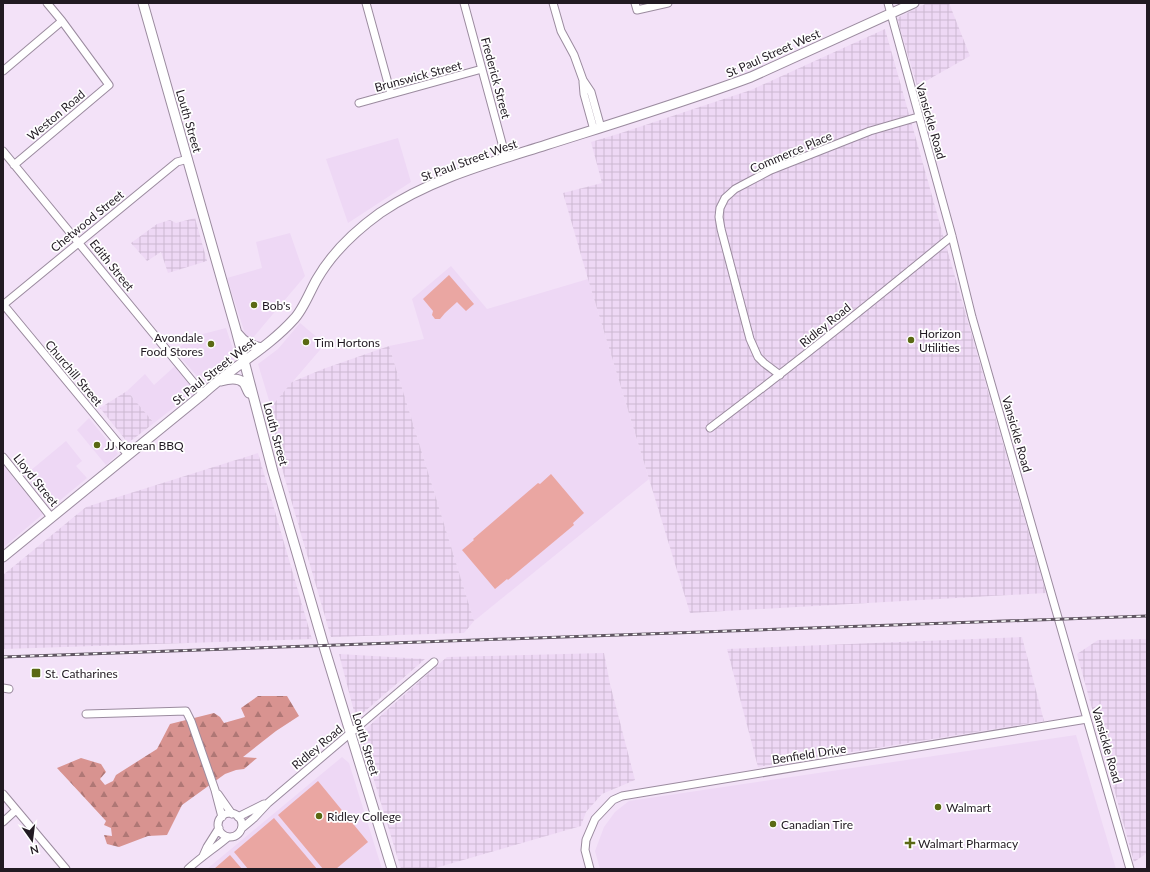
<svg xmlns="http://www.w3.org/2000/svg" width="1150" height="872" viewBox="0 0 1150 872" font-family="Lato,sans-serif">
<style>
.built{fill:#eed8f5}
.industrial{fill:url(#industrial-grid)}
.forest{fill:url(#forest-firs)}
.green{fill:#eaa6a2}
.lines{fill:none;stroke-linecap:round;stroke-linejoin:round}
.minor-casing{stroke:#9b8b9f;stroke-width:9}
.major-casing{stroke:#9b8b9f;stroke-width:11}
.minor{stroke:#fff;stroke-width:7}
.major{stroke:#fff;stroke-width:9}
.rail-casing{stroke:#605662;stroke-width:3}
.rail{stroke:#fff;stroke-width:1.5;stroke-dasharray:4.5;stroke-linecap:butt}
.poi-dot{fill:#5a6913;stroke:#fff;stroke-width:1.5}
.labels{text-anchor:middle;dominant-baseline:central;stroke-width:3.5;stroke-linejoin:round;paint-order:stroke}
.street-label{font-size:12px;fill:#211a22;stroke:#fff}
.poi-label{font-size:12px;fill:#211a22;stroke:#fff;text-anchor:start}
</style>
<defs>
<pattern id="industrial-grid" width="8" height="8" patternUnits="userSpaceOnUse"><rect width="8" height="8" fill="#eed8f5"/><path d="M0 4h8M4 0v8" fill="none" stroke="#ccb9d2"/></pattern>
<pattern id="forest-firs" width="22" height="20" patternUnits="userSpaceOnUse"><rect width="22" height="20" fill="#d89390"/><path d="M5 1l3.5 6h-7zM16 11l3.5 6h-7z" fill="#af7775"/></pattern>
</defs>
<rect width="100%" height="100%" fill="#f3e2f8"/>
<path class="built" d="M398,138L411,182L348,223L326,159Z
M290,233L305,276L252,339L246,337L227,278L262,268L256,242Z
M451,266L487,309L588,279L649,479L474,621L389,346L424,339L412,299Z
M300,323L325,344L271,407L258,364L278,349Z
M226,328L236,358L204,384L174,350L199,335Z
M175,366L195,391L154,423L127,391L145,374L154,385Z
M89,418L118,454L106,465L77,430Z
M66,441L82,461L76,466L87,478L52,507L24,476Z
M3,465L43,514L4,547L3,546Z
M1076,735L1116,869H600L595,851L604,827L615,812L629,801Z
M342,757L349,763L382,869H207Z"/>
<path class="industrial" d="M927,3H949L970,56L917,86L897,18Z
M885,29L947,249L1046,593L690,613L588,279L563,193L602,183L591,142L618,134L751,90Z
M195,218L207,261L168,273L161,252L147,261L131,243L157,224L170,220L176,223Z
M389,346L474,621L464,633L331,637L278,455L271,407L292,382L323,369Z
M127,391L154,423L128,443L100,408Z
M258,453L312,639L3,649V575L86,507Z
M1022,637L1044,721L758,767L727,649Z
M1147,639V853L1134,862L1077,654L1098,640Z
M604,653L610,684L635,780L602,794L586,812L581,826L432,869H401L360,734L447,657Z
M339,654L425,659L356,719Z"/>
<path class="forest" d="M258,696H287L299,716L276,731L243,757L257,758L244,769L236,770L225,774L182,805L167,835L148,836L119,847L107,844L104,835L112,836L111,828L104,825L106,821L57,768L81,758L101,764L106,772L100,779L105,785L113,781L116,775L157,749L170,724L214,713L220,717L224,723L245,717L241,708Z"/>
<path class="green" d="M449,275L474,304L466,311L457,302L445,313L440,319H435L432,315L433,311L423,299Z
M551,474L584,513L573,523L574,525L508,580L507,579L495,589L462,550L474,540L473,539L538,483L540,484Z
M318,781L368,842L336,869H323L278,815Z
M274,818L317,869H248L234,852Z
M230,855L242,869H214Z"/>
<g class="lines">
<defs>
<path id="minor" d="M366,3L391,94
M464,3L506,158
M553,3L561,31L574,55L583,80L591,92L601,128
M635,3L637,10L668,3
M888,3L952,236L972,317L1130,869
M3,71L62,21
M583,82L584,94L594,130
M359,103L482,69
M3,151L203,394
M14,165L109,85L62,21L47,3
M3,304L128,455
M3,305L177,162L188,159
M780,375L764,363L758,357L750,339L721,229L719,217L720,208L725,198L735,189L771,170L870,131L918,117
M710,428C792,366 872,302 952,236
M3,457L51,517
M3,688L9,689
M86,714L186,711L191,721L215,790L222,817
M3,794L66,869
M218,794L232,814
M218 825a12 12 0 1 1 24 0a12 12 0 1 1-24 0Z
M238,817L264,804
M3,822L16,810
M242,828L254,818L268,803L434,662
M203,856L207,847L219,828
M188,869C201,857 215,848 228,837
M590,869L585,850L586,840L595,819L613,800L622,796L1087,719"/>
<path id="major" d="M143,3L236,330L273,472L296,550L325,650L392,869
M237,333C244,342 251,346 262,348
M221,381C228,379 238,377 244,383C246,386 247,390 249,393
M3,557L203,394C232,367 268,348 294,319C303,310 310,291 317,279C332,253 355,231 380,213C430,179 489,163 546,145C615,123 684,102 751,77L914,3"/>
</defs>
<use href="#minor" class="minor-casing"/>
<use href="#major" class="major-casing"/>
<use href="#minor" class="minor"/>
<use href="#major" class="major"/>
<defs>
<path id="rail" d="M3,657L1147,616"/>
</defs>
<use href="#rail" class="rail-casing"/>
<use href="#rail" class="rail"/>
</g>
<g class="poi-dot">
<circle cx="254" cy="305" r="4"/>
<circle cx="911" cy="340" r="4"/>
<circle cx="306" cy="342" r="4"/>
<circle cx="211" cy="344" r="4"/>
<circle cx="97" cy="445" r="4"/>
<rect x="31" y="668" width="10" height="10" rx="2"/>
<circle cx="938" cy="807" r="4"/>
<circle cx="319" cy="816" r="4"/>
<circle cx="773" cy="824" r="4"/>
<path d="M908 837h4v4h4v4h-4v4h-4v-4h-4v-4h4z"/>
</g>
<g class="labels">
<g class="street-label">
<text transform="translate(773 53) rotate(-24)">St Paul Street West</text>
<text transform="translate(418 76) rotate(-15)">Brunswick Street</text>
<text transform="translate(496 78) rotate(75)">Frederick Street</text>
<text transform="translate(56 115) rotate(-40)">Weston Road</text>
<text transform="translate(189 121) rotate(74)">Louth Street</text>
<text transform="translate(931 121) rotate(74)">Vansickle Road</text>
<text transform="translate(791 152) rotate(-23)">Commerce Place</text>
<text transform="translate(469 160) rotate(-20)">St Paul Street West</text>
<text transform="translate(87 221) rotate(-39)">Chetwood Street</text>
<text transform="translate(112 265) rotate(51)">Edith Street</text>
<text transform="translate(825 325) rotate(-39)">Ridley Road</text>
<text transform="translate(214 371) rotate(-38)">St Paul Street West</text>
<text transform="translate(74 373) rotate(50)">Churchill Street</text>
<text transform="translate(276 434) rotate(75)">Louth Street</text>
<text transform="translate(1017 434) rotate(74)">Vansickle Road</text>
<text transform="translate(36 480) rotate(51)">Lloyd Street</text>
<text transform="translate(366 744) rotate(73)">Louth Street</text>
<text transform="translate(1107 745) rotate(74)">Vansickle Road</text>
<text transform="translate(317 747) rotate(-40)">Ridley Road</text>
<text transform="translate(809 754) rotate(-9)">Benfield Drive</text>
</g>
<g class="poi-label">
<text x="262" y="305">Bob's</text>
<text x="919" y="333">Horizon<tspan x="919" dy="14">Utilities</tspan></text>
<text x="203" y="337" text-anchor="end">Avondale<tspan x="203" dy="14">Food Stores</tspan></text>
<text x="314" y="342">Tim Hortons</text>
<text x="105" y="445">JJ Korean BBQ</text>
<text x="45" y="673">St. Catharines</text>
<text x="946" y="807">Walmart</text>
<text x="327" y="816">Ridley College</text>
<text x="781" y="824">Canadian Tire</text>
<text x="918" y="843">Walmart Pharmacy</text>
</g>
</g>
<rect width="1150" height="872" fill="none" stroke="#211a22" stroke-width="8"/>
<g transform="translate(32 840) rotate(166)" stroke="#ffffff" stroke-width="3" paint-order="stroke">
<path d="M0-3L7 15L0 10L-7 15Z" fill="#211a22"/>
<text y="-6" font-size="11" font-weight="bold" text-anchor="middle" fill="#211a22">N</text>
</g>
</svg>
